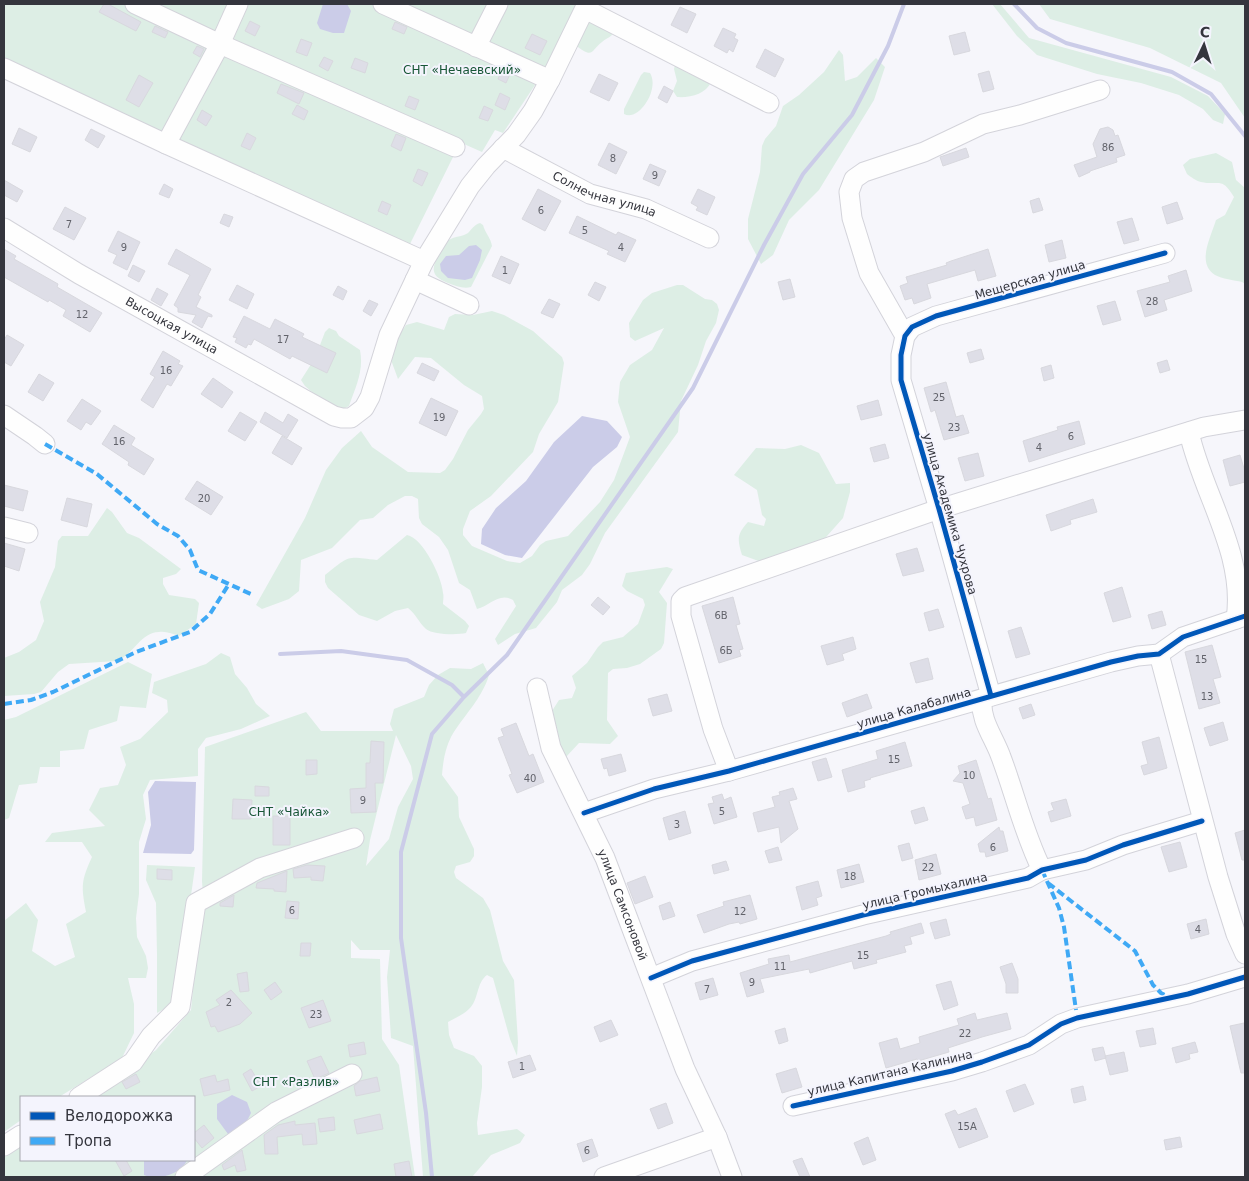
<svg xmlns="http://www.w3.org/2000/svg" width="1249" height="1181" viewBox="0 0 1249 1181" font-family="'DejaVu Sans',sans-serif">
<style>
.green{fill:#ddeee5;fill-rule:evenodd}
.water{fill:#cbcce8}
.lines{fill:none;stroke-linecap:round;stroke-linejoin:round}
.stream{stroke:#cbcce8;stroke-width:4}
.building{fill:#dedee7;stroke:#d8d8de}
.minor-casing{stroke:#d3d3da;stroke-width:21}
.minor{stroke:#fefefe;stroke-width:19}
.quiet{stroke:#3fa9f5;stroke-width:4;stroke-dasharray:8 4;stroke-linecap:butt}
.cycleway-casing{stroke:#f4f4fd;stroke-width:8}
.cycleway{stroke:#0057b8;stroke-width:5}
.labels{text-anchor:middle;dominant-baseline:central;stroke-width:4;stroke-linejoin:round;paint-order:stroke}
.number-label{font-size:10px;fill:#62636b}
.park-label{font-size:12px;fill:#175636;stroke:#f4f4fd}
.street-label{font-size:12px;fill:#34353d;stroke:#f4f4fd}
</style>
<rect width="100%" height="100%" fill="#f6f6fb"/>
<path class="green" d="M4,4H128L214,45L162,137L4,63Z
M152,4H576L541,76L503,133L495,130L482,152L229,40Z
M992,4H1000L1029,38L1171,77L1208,96L1225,114L1223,124L1213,120L1203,109L1179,95L1141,83L1097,74L1037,55L1017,36Z
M1039,4H1245V118L1221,83L1150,48L1050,19Z
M589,21L613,31L612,35C609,38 605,39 602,42C591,50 594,59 578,47L577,45Z
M839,50L843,55L845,81L857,77L876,58L885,67L874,100L819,190L789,220L773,255L761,264L748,239V219L760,172L762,146L765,139L776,126L783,106L799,95L824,72Z
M223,51L455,153L408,248L172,142Z
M675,65L711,82C706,94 690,98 677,97L673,91L677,81L674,69Z
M644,72L650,73C660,89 639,122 624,114V109L641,75Z
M1216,153L1232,162L1236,180L1245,188V284L1242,282C1234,280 1222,279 1215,275C1196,263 1211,237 1216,220L1225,215L1234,197C1221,176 1220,186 1201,182C1196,181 1191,177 1187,174L1183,165L1190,159Z
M480,223L483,225C485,233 491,238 492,246L471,287C463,289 456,286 448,283C430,276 431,268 440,253C443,248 445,243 449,240C455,236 462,237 468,233C472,229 474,225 480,223Z
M677,285H683L705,299L712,300L717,304L719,310L716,323L706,341L698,365L681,401L678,432L605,533L590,564L582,575L562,590L557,602L536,628L515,634L498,645L495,639L516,606L513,600C499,592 490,606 477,609L470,590L459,583L448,550L439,537L422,524L419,518L418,499L412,496H405L388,505L373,518L360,520L332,548L301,560L299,591L289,599L262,609L256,605L305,518L326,470L342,448L361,431L372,447L408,472L440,473L445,470L453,459L468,430L481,414L484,409L482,396L464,385L431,358L415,357L398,379L391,360L395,341L406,325L417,322L444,330L449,317L455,314L473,315L492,311L504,315L533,331L562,357L564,363L558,402L539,434L533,452L491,496L470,511L463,529V535L472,546L507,561L520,563L532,556L540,545L546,541L568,536L600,502L614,480L630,437L618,402L620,382L630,365L652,350L664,328L635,341L630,337L629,323L643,300L652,293Z
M329,328L336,331L339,336L360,350C364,371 356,386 349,406L343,409H331L305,386L301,380L315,358L325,332Z
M801,445L819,453L836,484L850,483V492L843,518L819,545L764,563L742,555C737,539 737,534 748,522L764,526L766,519L762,515L757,490L734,475L756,448L785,449Z
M107,508L112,512L127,533L139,538L181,569L176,574L163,578V584L169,595L195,599L199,603L196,624L179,636C173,634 166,631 159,632C141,632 133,655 117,661L69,664L58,672L41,692L34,694L4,696V658L19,652L36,640L44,621L40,602L55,567L58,541L62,536H88Z
M407,535C423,538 442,577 443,593C444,596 443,601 443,604L465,621L469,626L466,633C458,635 433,635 426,629C419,623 416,614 408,608L395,611L377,621L359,615L328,588L325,582V575C350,555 346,556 377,560Z
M667,567L673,569L659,592L667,603L664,643L661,649L640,664L627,668L613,669L608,673L607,720L618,736L610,744L579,743L566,757L560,755L552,711L559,700L572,698L576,688L572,676L587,663L598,647L603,642L623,637L638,624L645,605L643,599L627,591L622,586L626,573Z
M221,653L230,657L235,674L247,688L256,704L270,716L241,729L206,738L198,749V776L150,780L143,795L146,819L139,842V894L136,918L137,937L146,956L148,968L146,978H128L134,1004V1033L122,1058L59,1097H21V1120L4,1132V921L26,903L38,920L32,951L55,966L75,957L66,924L86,912C81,886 81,881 92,857L82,842H45L52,833L105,826L89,810L100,788L118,785L126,765L120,747L140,739L168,712L167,700L152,693L154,682L206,664Z
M128,662L152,674L146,708L120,706L117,721L89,730L84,749L60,751V767H40L37,783L19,785L9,818L4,820V720L16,717Z
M483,663L489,675C482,699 463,716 451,737C445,749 443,762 442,775L458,797L459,817L474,849V856L470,862L456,866L454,872L456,878L483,898L490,910L503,961L514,980L518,1042L517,1056L510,1039L493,978L487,975C476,983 479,1000 469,1009C463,1015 455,1018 448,1022L449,1035L454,1048L474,1056L482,1066V1087L477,1123L478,1135L517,1129L525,1135L520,1143L491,1155L472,1177H423L413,1046L391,1038L387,977L390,950H360L351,940V958L380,959L382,1039L399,1065L415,1177H4V1154L21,1143V1160H194V1097H90L156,1050L191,1010L198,936L204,909L202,881L205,747L306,712L321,731H393L390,724L394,709L424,697L429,685L438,675L450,668L471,669ZM396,735L411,766L413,779L398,807L389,839L366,866L370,840Z
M147,865L195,867L176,1002L157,1013V955L156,903L146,880Z"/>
<path class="water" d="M323,4H347L351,11L344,33H333L320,29L317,23Z
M476,245L482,250L480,260L472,278L465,280L448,278L441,271L440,264L446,256L459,255L469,246Z
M582,416L607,421L622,437L617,447L593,467L522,558L505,555L481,544L482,529L496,508L526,481L554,442Z
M155,781L196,782L194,850L191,854L143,853L151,825L148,792Z
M232,1095L247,1102L251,1113L247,1121L228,1134L217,1119V1104Z
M144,1160H187C182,1174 158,1181 144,1175Z"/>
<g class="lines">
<path class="stream" d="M1014,4L1037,28L1066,43L1172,72L1211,94L1245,136
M280,654L341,651L407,660L452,685L464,697
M432,1177L426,1113L401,938V852L432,734L464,697L507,655L693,388L764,245L803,174L852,115L888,46L904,4"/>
</g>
<path class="building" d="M104,4H108L141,22L136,31L99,12Z
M680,7L696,14L687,33L671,25Z
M250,21L260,26L255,36L245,31Z
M395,22L407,27L404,34L392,29Z
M155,26L168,32L165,38L152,32Z
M723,28L736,34L734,38L738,40L733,52L729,49L727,53L714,46Z
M965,32L970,51L954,55L949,36Z
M532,34L547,41L540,55L525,48Z
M301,39L312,43L307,56L296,52Z
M197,46L204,49L200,57L193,53Z
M765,49L784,59L775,77L756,67Z
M324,57L333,61L328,71L319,66Z
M355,58L368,63L365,73L351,68Z
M502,70L510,74L506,83L498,79Z
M989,71L994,89L983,92L978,74Z
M599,74L618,83L609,101L590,92Z
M139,75L153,83L139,107L126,100Z
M281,84L304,93L299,104L277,93Z
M664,86L673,91L667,103L658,98Z
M500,93L510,98L505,110L495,105Z
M409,96L419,100L415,110L405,106Z
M297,105L308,111L304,120L292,114Z
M484,106L493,110L488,121L479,118Z
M202,110L212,116L206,126L197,120Z
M1108,127L1113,130L1115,136L1118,135L1125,155L1116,158L1117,162L1090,171V172L1079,177L1074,165L1097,157L1093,144L1100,129Z
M19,128L37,137L30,152L12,144Z
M91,129L105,136L98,148L85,140Z
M247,133L256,138L250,150L241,146Z
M396,134L406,138L401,151L391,146Z
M609,143L627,152L616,174L598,165Z
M966,148L969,157L943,166L940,157Z
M650,164L666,171L659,186L643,179Z
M418,169L428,173L422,186L413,181Z
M4,180L23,191L17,202L4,195Z
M164,184L173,189L169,198L159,194Z
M538,189L561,201L545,231L522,219Z
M698,189L715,197L707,215L696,210L698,207L691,203Z
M1039,198L1043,210L1033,213L1030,201Z
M382,201L391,205L387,215L378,211Z
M1177,202L1183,219L1167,224L1162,207Z
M65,207L86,218L74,240L53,229Z
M224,214L233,217L229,227L220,223Z
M577,216L616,235L618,232L636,240L625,262L607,254L609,251L569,233Z
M1132,218L1139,240L1124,244L1117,222Z
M118,231L140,242L127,270L113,263L117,255L108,251Z
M1062,240L1066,258L1049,262L1045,245Z
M4,249L16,256L14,259L58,284L57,287L102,313L90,332L63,316L66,310L49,300L48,302L4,277Z
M176,249L211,269L198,295L201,297L196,307L212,315V317L208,316L202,328L192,322L196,315L178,312V308L174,305L190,275L168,264Z
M988,249L996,276L978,281L975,270L927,284L931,298L914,304L912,298L905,300L900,286L908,283L906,277L947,265L946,263L951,261Z
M501,256L519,264L510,284L492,276Z
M133,265L145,271L139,282L128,276Z
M1186,270L1192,291L1164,300L1167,310L1145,317L1137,291L1170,282L1168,276Z
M790,279L795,297L783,300L778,282Z
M595,282L606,287L599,301L588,295Z
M237,285L254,294L247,309L229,300Z
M338,286L347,291L343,300L333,295Z
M157,288L168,294L161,306L151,300Z
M549,299L560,304L553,318L541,313Z
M369,300L378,304L371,316L363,311Z
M1115,301L1121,320L1103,325L1097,306Z
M244,316L270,329L275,319L304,334L302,337L336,353L327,373L292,356L290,359L254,339L251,345L248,344L246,348L235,342L237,338L233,337Z
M7,335L24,345L11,366L4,362V340Z
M981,349L984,359L970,363L967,353Z
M163,351L180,361L178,364L183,366L171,386L167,384L153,408L141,400L155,377L150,374Z
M1167,360L1170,370L1160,373L1157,363Z
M422,363L439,371L434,381L417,373Z
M1051,365L1054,378L1044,381L1041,368Z
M39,374L54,383L43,401L28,392Z
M213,378L233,392L222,408L201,394Z
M946,382L956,417L963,415L969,433L944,440L935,410L931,412L924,388Z
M431,398L458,411L446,436L419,423Z
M82,399L101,411L91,425L86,422L81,430L67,421Z
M878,400L882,415L861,420L857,406Z
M240,412L257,422L245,441L228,431Z
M265,412L283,423L288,414L298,420L287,438L260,422Z
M1079,421L1085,444L1029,462L1023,441L1058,430L1057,427Z
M114,425L135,438L131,445L154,459L144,475L128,465L129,462L102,444Z
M282,436L302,448L292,465L272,453Z
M885,444L889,458L874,462L870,448Z
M978,453L984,476L965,481L958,458Z
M1240,455L1245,472V482L1230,486L1223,460Z
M197,481L223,497L211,515L185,499Z
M4,485L28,491L23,511L4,506Z
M67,498L92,504L87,527L61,520Z
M1093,499L1097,512L1070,520L1071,524L1051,531L1046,515Z
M4,543L25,549L19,571L4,566Z
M917,548L924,571L903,576L896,554Z
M1122,587L1131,617L1113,622L1104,593Z
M598,597L610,607L603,615L591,605Z
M733,597L740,624L736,625L743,649L739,650L741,656L719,663L702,606Z
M938,609L944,627L929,631L924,613Z
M1162,611L1166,625L1152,629L1148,615Z
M1021,627L1030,654L1016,658L1008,631Z
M853,637L856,649L842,654L844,660L827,665L821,646Z
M1212,645L1221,677L1213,679L1220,703L1199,709L1185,652Z
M928,658L933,679L916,683L910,663Z
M667,694L672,711L653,716L648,699Z
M867,694L872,708L847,717L842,703Z
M1031,704L1035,715L1023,719L1019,708Z
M1223,722L1228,740L1210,746L1204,728Z
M516,723L529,756L533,754L544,782L517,793L509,775L512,774L498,738L504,736L501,729Z
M1159,737L1167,768L1144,775L1141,766L1148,764L1142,742Z
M371,741L384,742L383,783H375L376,812L351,813L350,789L366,788V763H370Z
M905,742L912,766L870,778L871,779L864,781L865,787L848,792L842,770L878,759L876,751Z
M621,754L626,771L609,776L607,768L604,769L601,759Z
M826,758L832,777L818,781L812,762Z
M306,760H317V774L306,775Z
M976,760L988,799L991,798L997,820L976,826L974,817L966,819L962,807L970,804L963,783L953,781L960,773L958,766Z
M255,786L269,787V796H255Z
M793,788L797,799L789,801L798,829L781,843L779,827L758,832L753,813L775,807L772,797L780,795L779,792Z
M722,794L724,800L731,797L737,817L714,824L708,804L714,803L712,797Z
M233,799L252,800L251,819H232Z
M1066,799L1071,816L1051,822L1048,812L1054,810L1051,803Z
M924,807L928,820L915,824L911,811Z
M685,811L691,833L669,840L663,818Z
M273,816H290V845H273Z
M999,827L1000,831H1003L1008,851L986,857L985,852H980L978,844Z
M1245,830V860H1242L1235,833Z
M1180,842L1187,867L1169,872L1161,847Z
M909,843L913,858L902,861L898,846Z
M778,847L782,860L769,863L765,851Z
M936,854L941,874L919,880L915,860Z
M726,861L729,870L714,874L712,865Z
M859,864L864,882L841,888L837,870Z
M307,865L325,866L323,881L311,880V877L294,878L293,869Z
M157,869L172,870V880L157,879Z
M287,871L286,892L274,891V889L256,888L257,883Z
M645,876L653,897L635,904L627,883Z
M818,881L822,896L816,898L818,905L802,910L796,887Z
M234,895L233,907L220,906V903Z
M750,895L757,919L740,924L739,922L729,924L704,933L697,915L724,906L723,902Z
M287,901L299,902L298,919L285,918Z
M670,902L675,916L663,920L659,906Z
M946,919L950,935L935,939L930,923Z
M1206,919L1209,934L1191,939L1187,924Z
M921,923L924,933L910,937L912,944L904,946L906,952L876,960L877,963L854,969L852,961L810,973L809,969L760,979L764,992L747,997L740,973L769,964L768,959L789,955L790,962L886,936L891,934L890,932Z
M301,943H311L310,956H300Z
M1012,963L1018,979V993H1006V984L1000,967Z
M247,972L249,991L240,992L237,974Z
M713,978L718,995L700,1000L695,983Z
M951,981L958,1005L944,1010L936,985Z
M275,982L282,992L271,1000L264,990Z
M231,990L252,1013L240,1024L218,1032L215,1026L211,1027L206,1012L220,1005L216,1000Z
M323,1000L331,1021L309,1028L301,1008Z
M975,1013L977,1020L1007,1013L1011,1029L982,1037L948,1048L949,1052L918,1061L917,1059L886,1068L879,1043L897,1038L900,1049L920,1043L919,1037L959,1025L957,1019Z
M611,1020L618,1035L600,1042L594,1027Z
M1244,1023L1245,1030V1073H1241L1230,1026Z
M785,1028L788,1041L779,1044L775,1031Z
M1153,1028L1156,1044L1140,1047L1136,1031Z
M364,1042L366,1054L350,1057L348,1045Z
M1195,1042L1198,1052L1189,1054L1190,1059L1176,1063L1172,1048Z
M1103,1047L1106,1058L1095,1061L1092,1049Z
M1124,1052L1128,1071L1110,1075L1105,1056Z
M530,1055L536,1070L513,1078L508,1062Z
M321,1056L329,1073L315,1079L307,1061Z
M796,1068L802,1087L782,1093L776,1074Z
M251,1069L261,1086L252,1091L243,1074Z
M136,1074L140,1082L126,1089L122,1082Z
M215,1075L217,1082L228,1079L230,1090L204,1096L200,1079Z
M377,1077L380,1091L356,1096L354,1086L360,1081Z
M1025,1084L1034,1104L1014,1112L1006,1091Z
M1083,1086L1086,1100L1074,1103L1071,1089Z
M666,1103L673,1123L658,1129L650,1109Z
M976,1108L988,1137L959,1148L945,1114L955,1110L958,1115Z
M380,1114L383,1129L357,1134L354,1120Z
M334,1117L335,1130L320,1132L318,1119Z
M295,1121V1125L315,1123L317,1144L303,1145L302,1134L277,1137L278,1154H265L264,1135L278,1125Z
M204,1125L214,1138L202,1148L194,1138V1133Z
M868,1137L876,1160L863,1165L854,1143Z
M1180,1137L1182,1147L1166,1150L1164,1140Z
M592,1139L598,1156L583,1162L577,1144Z
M242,1150L246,1170L237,1172L235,1165L224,1170L222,1165Z
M802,1158L810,1177H800L793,1161Z
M115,1160H126L132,1171L124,1176Z
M409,1161L412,1177H396L394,1164Z"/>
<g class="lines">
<defs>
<g id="minor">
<path d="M135,4L220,44L455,147"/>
<path d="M383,4L550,80"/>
<path d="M585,9L769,103"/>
<path d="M476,47L498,4"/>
<path d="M4,68L166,144L424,261"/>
<path d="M166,144L220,44L238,4"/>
<path id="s1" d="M503,148L590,194L646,209L709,238"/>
<path id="s2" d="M4,228L79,274L334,416L342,418H351L364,408L370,397L389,335L424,261L470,186L486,166L516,135L533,111L550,80L587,4"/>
<path d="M415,280L469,305"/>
<path d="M905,336L869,273L852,218L849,192L854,179L864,172L924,152L983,124L1020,115L1100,90"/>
<path d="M4,415L35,436L45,444"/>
<path d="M1189,432C1202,493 1246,554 1236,619"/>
<path d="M4,527L28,533"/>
<path d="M1159,654L1218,877L1236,934L1245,954"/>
<path id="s3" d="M537,688L551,748L605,858L685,1069L717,1137L732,1177"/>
<path d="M991,696L939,509L901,380V355L905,336L912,327L936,316L1165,253"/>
<path d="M982,699C980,721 994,737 1001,757C1015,794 1024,834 1042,870"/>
<path d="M729,771L713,729L681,616V601L685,597L939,509L1204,427L1245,420"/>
<path d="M584,813L654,789L729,771L1111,662L1138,656L1159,654L1183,637L1245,616"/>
<path d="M651,978L692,961L863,915L1028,878L1042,870L1086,860L1123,845L1202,821"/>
<path d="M79,1097L133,1062L151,1036L180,1007L196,903L260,868L354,838"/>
<path d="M793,1106L952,1071L982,1062L1029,1045L1061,1024L1077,1018L1188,994L1245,977"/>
<path d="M4,1146L21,1135"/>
<path d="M185,1177L276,1112L352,1074"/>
<path d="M604,1177L717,1137"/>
</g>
</defs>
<use href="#minor" class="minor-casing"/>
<use href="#minor" class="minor"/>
<path class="quiet" d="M45,444L97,474L157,524L178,536L190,550L198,570L253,595
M4,704L31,700L53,692L136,652L190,632L210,614L229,584
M1042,870L1059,908L1064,927L1076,1010
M1048,883L1135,951L1153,985L1161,993L1171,998"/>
<defs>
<path id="cycleway" d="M991,696L939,509L901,380V355L905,336L912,327L936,316L1165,253
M584,813L654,789L729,771L1111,662L1138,656L1159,654L1183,637L1245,616
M651,978L692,961L863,915L1028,878L1042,870L1086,860L1123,845L1202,821
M793,1106L952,1071L982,1062L1029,1045L1061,1024L1077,1018L1188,994L1245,977"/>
</defs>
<use href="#cycleway" class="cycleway-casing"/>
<use href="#cycleway" class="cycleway"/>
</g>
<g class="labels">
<g class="number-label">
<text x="1108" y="147">86</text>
<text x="613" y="158">8</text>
<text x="655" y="175">9</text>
<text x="541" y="210">6</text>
<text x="69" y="224">7</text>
<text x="585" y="230">5</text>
<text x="124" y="247">9</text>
<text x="621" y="247">4</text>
<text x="505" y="270">1</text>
<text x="1152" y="301">28</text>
<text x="82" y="314">12</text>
<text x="283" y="339">17</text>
<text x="166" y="370">16</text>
<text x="939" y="397">25</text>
<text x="439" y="417">19</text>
<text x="954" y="427">23</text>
<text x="1071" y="436">6</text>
<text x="119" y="441">16</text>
<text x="1039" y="447">4</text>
<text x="204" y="498">20</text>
<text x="721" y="615">6В</text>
<text x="726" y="650">6Б</text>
<text x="1201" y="659">15</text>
<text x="1207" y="696">13</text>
<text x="894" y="759">15</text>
<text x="969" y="775">10</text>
<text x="530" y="778">40</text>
<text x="363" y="800">9</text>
<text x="722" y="811">5</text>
<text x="677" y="824">3</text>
<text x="993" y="847">6</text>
<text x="928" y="867">22</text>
<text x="850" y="876">18</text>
<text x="292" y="910">6</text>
<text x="740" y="911">12</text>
<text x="1198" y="929">4</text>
<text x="863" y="955">15</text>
<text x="780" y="966">11</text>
<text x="752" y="982">9</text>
<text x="707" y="989">7</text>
<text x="229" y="1002">2</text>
<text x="316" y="1014">23</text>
<text x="965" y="1033">22</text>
<text x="522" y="1066">1</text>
<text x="967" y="1126">15А</text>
<text x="587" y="1150">6</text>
</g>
<g class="park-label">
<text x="462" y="70">СНТ «Нечаевский»</text>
<text x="289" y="812">СНТ «Чайка»</text>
<text x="296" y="1082">СНТ «Разлив»</text>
</g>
<g class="street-label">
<text stroke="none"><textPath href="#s1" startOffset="112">Солнечная улица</textPath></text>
<text transform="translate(1030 280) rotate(-16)">Мещерская улица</text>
<text stroke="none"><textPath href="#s2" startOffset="194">Высоцкая улица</textPath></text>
<text transform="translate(950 514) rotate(74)">улица Академика Чухрова</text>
<text transform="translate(914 708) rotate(-16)">улица Калабалина</text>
<text transform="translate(925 891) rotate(-13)">улица Громыхалина</text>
<text stroke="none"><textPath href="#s3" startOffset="234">улица Самсоновой</textPath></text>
<text transform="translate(890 1073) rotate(-13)">улица Капитана Калинина</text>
</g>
</g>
<rect width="1249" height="1181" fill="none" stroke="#34353d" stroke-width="10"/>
<rect x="20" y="1096" width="175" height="65" fill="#f4f4fd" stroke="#a7a8b0"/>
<rect x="30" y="1112" width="25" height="8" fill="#0057b8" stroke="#a7a8b0"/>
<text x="65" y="1121" font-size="15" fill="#34353d">Велодорожка</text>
<rect x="30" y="1137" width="25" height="8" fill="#3fa9f5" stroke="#a7a8b0"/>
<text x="65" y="1146" font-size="15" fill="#34353d">Тропа</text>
<g transform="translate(1204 45) rotate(4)" stroke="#f4f4fd" stroke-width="4" paint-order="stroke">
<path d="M0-4L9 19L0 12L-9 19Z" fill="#34353d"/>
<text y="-8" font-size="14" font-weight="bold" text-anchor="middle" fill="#34353d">С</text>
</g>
</svg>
